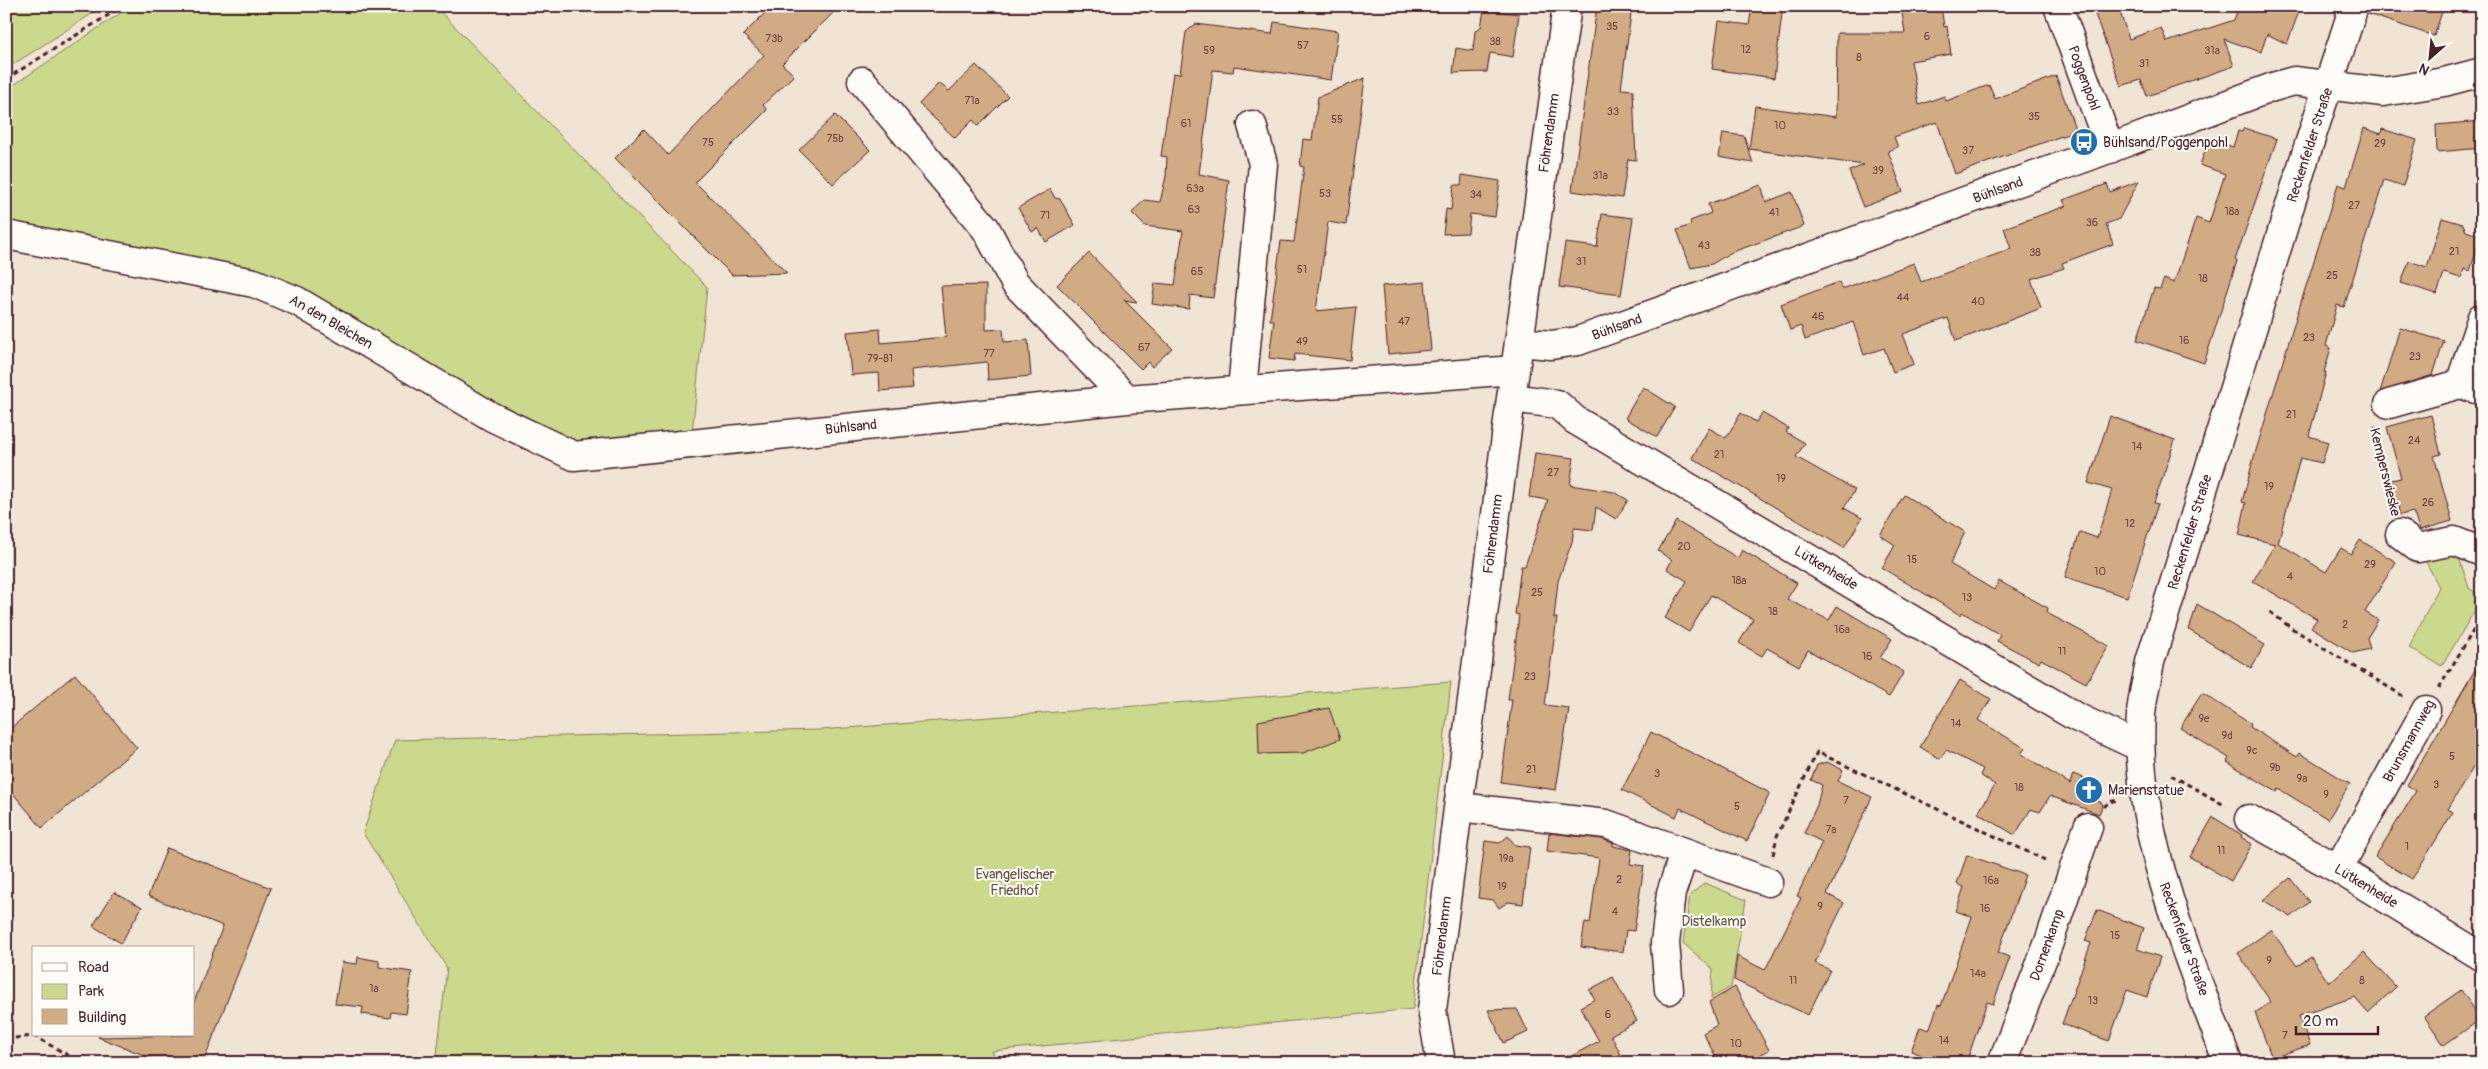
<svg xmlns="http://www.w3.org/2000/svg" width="2488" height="1069" viewBox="0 0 2488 1069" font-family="Pangolin,sans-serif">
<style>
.green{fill:#cbd98d;stroke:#8a7c5c}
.building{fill:#d1ab83;stroke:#4a1f2b}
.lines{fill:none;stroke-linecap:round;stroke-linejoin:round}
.street-casing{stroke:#4a1f2b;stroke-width:31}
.secondary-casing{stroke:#4a1f2b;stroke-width:31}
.path{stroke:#4a1f2b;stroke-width:3;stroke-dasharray:5 4;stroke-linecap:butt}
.street{stroke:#fdfcf7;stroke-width:28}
.secondary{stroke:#fdfcf7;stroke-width:28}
.labels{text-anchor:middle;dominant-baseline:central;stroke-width:4;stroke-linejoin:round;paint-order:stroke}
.number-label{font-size:11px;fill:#6c4241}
.street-label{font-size:14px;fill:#4a1f2b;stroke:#fdfcf7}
.poi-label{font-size:14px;fill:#4a1f2b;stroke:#fdfcf7;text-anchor:start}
.park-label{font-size:14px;fill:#6a4e44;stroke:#fdfcf7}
</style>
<rect width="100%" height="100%" fill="#f0e4d4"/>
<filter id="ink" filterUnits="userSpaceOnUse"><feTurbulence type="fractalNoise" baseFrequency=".02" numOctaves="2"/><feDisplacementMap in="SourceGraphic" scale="10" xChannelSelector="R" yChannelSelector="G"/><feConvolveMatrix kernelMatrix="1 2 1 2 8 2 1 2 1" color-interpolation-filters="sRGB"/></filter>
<g filter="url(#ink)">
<path class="green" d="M6,6H104L6,69Z
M131,6H435L707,287L692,434L575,445L528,428L300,296L6,230V90Z
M2456,548L2469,588L2482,598L2442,666L2409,648L2439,587L2422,554Z
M1451,682L1413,1009L992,1051L998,1063H436L447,968L363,833L395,740L820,730Z
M1705,883L1746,900L1731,987L1711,998L1713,969L1683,943L1690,895Z"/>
<path class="building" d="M772,6H840L782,64L794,75L763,105L767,110L695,182L787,273L732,275L615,158L644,129L668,155L764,55L743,35Z
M1597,6H1632L1621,89L1633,90L1636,160L1628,159L1622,198L1572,191Z
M1752,6H1783L1774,78L1712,69L1719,21L1749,25Z
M1901,6H1941L1944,27L1947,26L1951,54L1911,61L1919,105L1944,96L1946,101L1989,85L1995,99L2056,76L2076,131L1955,174L1937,122L1894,137L1898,147L1888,151L1903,192L1863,207L1849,171L1864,165L1749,149L1755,106L1836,117L1837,33H1905Z
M2092,6H2118L2129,39L2161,28L2167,42L2234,20L2239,6H2301L2287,44L2267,34L2261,52L2224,39L2234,66L2147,96L2141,80L2121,86Z
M2369,6H2444L2434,36L2368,14Z
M1484,10L1519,14L1513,57L1490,53L1487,72L1453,73L1456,48L1473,51L1475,31L1481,27Z
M1274,22L1338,31L1331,80L1234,66L1233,72L1213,70L1199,174L1229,180L1213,298L1190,295L1189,309L1152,304L1155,283L1175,285L1183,231L1145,226L1132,213L1144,200L1160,202L1166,176L1167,157L1161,156L1173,73L1180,74L1186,32L1196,24L1272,34Z
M976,65L1008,96L978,126L973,120L955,138L919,104L939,83L949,91Z
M1365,78L1346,225L1328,222L1316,311L1356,307L1350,360L1295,354L1294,361L1269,358L1274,320H1270L1281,241L1294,242L1304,167L1300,166L1303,139L1312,140L1318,97Z
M835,115L870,150L833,184L799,150Z
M2482,121V148L2437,152L2436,125Z
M2244,128L2277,139L2235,260L2237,261L2204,363L2137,340L2154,288L2160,289L2164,279L2174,283L2196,218L2209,223L2225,174L2200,165L2209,139L2233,147L2238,131L2242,132Z
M2364,128L2381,134L2382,129L2417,140L2403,186L2384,180L2344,307L2337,305L2326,346L2331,348L2324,372H2326L2309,436L2328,442L2322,463L2300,458L2278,543L2326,572L2341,548L2351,554L2360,540L2396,562L2365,612L2378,620L2367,638L2370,649L2353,653L2311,627L2317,619L2253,581L2275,544L2239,535L2246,503L2242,502L2254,457L2296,318L2338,184L2346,187Z
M1723,133L1744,136L1753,163L1719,157Z
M1462,175L1500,181L1495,217L1470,214L1468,233L1443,234L1446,209L1451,210L1454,185H1461Z
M2139,181L2119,219L2106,224L2113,244L2062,263L2064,268L2031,279L2041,308L1956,341L1948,318L1903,334L1914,364L1893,372L1884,348L1864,355L1853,322L1805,340L1801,326L1790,330L1781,304L1839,282L1842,289L1914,263L1921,282L2011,249L2004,228L2066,206L2063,200L2107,184L2110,192Z
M1761,185L1766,202L1792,192L1804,226L1730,253L1712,264L1691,268L1677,230L1691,225L1690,221L1711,213L1708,204Z
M1050,189L1055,198L1060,199L1075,225L1046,242L1038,228L1032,232L1018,208Z
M1602,214L1633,218L1621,295L1559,287L1565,243L1597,247Z
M2442,218L2463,224L2466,231L2481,236L2470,271L2464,269L2461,278L2444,273L2437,294L2401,283L2409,261L2427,267Z
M1089,253L1137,302L1124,300L1172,348L1152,367L1148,362L1141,369L1057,285Z
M1425,282L1431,350L1388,354L1382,286Z
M986,285V330L1003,329L1004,342L1028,340L1031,376L988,380L987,362L911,370L913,388L880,391L879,373L851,375L847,332L880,329L881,343L946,337L941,286Z
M2400,328L2444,341L2433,375L2380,392Z
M1643,387L1675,407L1657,437L1625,418Z
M1741,413L1756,422L1762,413L1788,428L1786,432L1805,443L1796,457L1855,490L1844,508L1862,518L1844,548L1692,458L1709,428L1726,438Z
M2431,415L2441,454L2434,456L2452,521L2420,530L2413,512L2400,515L2391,480L2401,478L2387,427Z
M2110,416L2175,440L2154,503L2158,504L2127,597L2065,577L2080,532L2097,538L2112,490L2088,483Z
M1535,453L1574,458L1570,485L1614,492L1628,500L1616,519L1596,507L1593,530L1574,528L1572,542L1558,581L1554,618H1557L1545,705L1569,708L1556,790L1501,782L1512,700H1508L1519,615L1515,614L1521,566H1525L1548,500L1529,497Z
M1904,495L1965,532L1950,564L1994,590L1999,581L2048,608L2047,613L2109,646L2086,683L2041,659L2039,663L1997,641L2000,635L1962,612L1960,615L1882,568L1895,545L1880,535Z
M1676,521L1738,558L1742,550L1797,583L1787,599L1829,620L1837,606L1892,639L1880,658L1904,672L1889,697L1808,650L1799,666L1767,648L1762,656L1739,643L1753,619L1711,595L1689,632L1665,618L1687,581L1667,569L1672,560L1658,551Z
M2197,604L2265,645L2251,668L2189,630Z
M2482,658V753L2448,809L2453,812L2412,879L2375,857L2416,791L2407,785Z
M75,674L137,748L42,828L6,785V732Z
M1960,680L1991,699L1978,720L2025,748L2021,754L2070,784L2073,774L2097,783L2092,797L2103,804L2099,814L2050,796L2040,812L2031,809L2015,835L1978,813L1995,785L1980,775L1983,769L1946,750L1940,759L1920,747Z
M2202,693L2251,724L2250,727L2297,757L2300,753L2350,784L2328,819L2279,789L2277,792L2227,762L2229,758L2180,728Z
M1329,708L1340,739L1303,753L1259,754L1258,721Z
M1651,732L1770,793L1747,841L1680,808L1676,817L1622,790Z
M1827,762L1843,770L1838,781L1872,797L1827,894L1844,903L1815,963L1830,970L1808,1015L1734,980L1737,956L1765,970L1801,898L1797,896L1822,842L1804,833L1817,805L1822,785L1811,780L1817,765Z
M2213,817L2242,835L2241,837L2252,844L2231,881L2190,857Z
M1549,833L1602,839L1613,843V846L1632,850L1630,864L1644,866L1634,931L1626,930L1623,952L1581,947L1585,922L1590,923L1599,858L1547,851Z
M1508,836L1515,845L1530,847L1523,904L1508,902L1499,908L1493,900L1478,898L1485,841L1500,843Z
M167,848L271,888L203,1063H164L98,1037L194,1035V1002L223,926L148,896Z
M1967,855L2025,875L1998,953L2010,957L1993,1004L1987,1002L1966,1063H1925L1927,1057L1911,1051L1920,1027L1929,1030L1938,1005L1941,1006L1972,917L1956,911L1964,887L1957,884Z
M2290,878L2309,902L2291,917L2263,900Z
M114,892L142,907L121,943L93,926Z
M2097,910L2144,928L2137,949L2160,957L2147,997L2127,990L2109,1041L2062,1024L2091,943L2085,941Z
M2271,930L2297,966L2311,957L2329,983L2364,952L2396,987L2368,1013L2354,997L2299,1016L2310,1045L2272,1058L2255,1013L2271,1002L2238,953Z
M358,957L379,961V967L412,972L406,1014L391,1012L390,1018L362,1014L363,1007L335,1004L342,962L357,964Z
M1613,977L1637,1021L1611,1035L1625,1063H1559L1599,1041L1580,1007L1595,999L1589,990Z
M1735,987L1769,1050L1758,1056L1762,1063H1719L1703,1033L1717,1025L1709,1002Z
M2461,990L2481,1019L2444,1045L2424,1016Z
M1517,1009L1528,1032L1504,1043L1488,1010Z"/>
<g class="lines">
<defs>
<path id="street" d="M2058,6L2110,149
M862,81L986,229L1015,283L1127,399
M6,235L254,283L297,301L492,417L574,456L1127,399L1515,370
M2482,317L2460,384L2482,391
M1519,342L1551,345L1578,341L2087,157L2273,87L2294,81L2383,92L2444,82L2482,72
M1242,390L1263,164L1252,125
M1511,398L1557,404L1575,420L2076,717L2140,747
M2389,404L2460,384
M2400,534L2418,548L2454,541L2482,552
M1459,807L1606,824L1768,882
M2249,819L2338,869L2482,957
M2338,869L2426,710
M1669,990L1665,943L1671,893L1684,854
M1441,1063L1432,1010L1511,398L1567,6
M2002,1063L2049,942L2088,827"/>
<path id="secondary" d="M2228,1063C2189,956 2133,830 2141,715C2142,697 2147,680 2150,662L2303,163L2354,6"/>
</defs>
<use href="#street" class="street-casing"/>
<use href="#secondary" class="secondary-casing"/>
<path class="path" d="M6,79L123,6
M2374,427L2394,509
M2270,612L2293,629L2403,696
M2439,688L2482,616
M2171,775L2226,806
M2104,807L2109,802L2118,800
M1773,855L1777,836L1817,752L2047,861
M6,1039L34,1036L82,1063"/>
<use href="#street" class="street"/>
<use href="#secondary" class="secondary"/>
</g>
</g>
<defs>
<symbol id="bus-disc" viewBox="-11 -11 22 22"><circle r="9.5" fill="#1f6fb2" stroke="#fdfcf7"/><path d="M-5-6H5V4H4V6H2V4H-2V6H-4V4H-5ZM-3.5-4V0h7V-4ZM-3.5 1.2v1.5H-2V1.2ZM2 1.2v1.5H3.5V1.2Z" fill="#fff"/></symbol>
<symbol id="church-disc" viewBox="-11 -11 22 22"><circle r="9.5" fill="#1f6fb2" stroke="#fdfcf7"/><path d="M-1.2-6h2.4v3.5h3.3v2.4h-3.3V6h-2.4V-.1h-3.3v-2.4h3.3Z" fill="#fff"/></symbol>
</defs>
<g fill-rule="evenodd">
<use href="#bus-disc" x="2068" y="126" width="32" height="32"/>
<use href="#church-disc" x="2073" y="774" width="32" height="32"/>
</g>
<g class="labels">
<g class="number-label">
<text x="1612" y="26">35</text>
<text x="1927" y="36">6</text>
<text x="774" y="38">73b</text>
<text x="1495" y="41">38</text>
<text x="1303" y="45">57</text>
<text x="1746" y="49">12</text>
<text x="1209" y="50">59</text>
<text x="2212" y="50">31a</text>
<text x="1859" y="57">8</text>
<text x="2144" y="63">31</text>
<text x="972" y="100">71a</text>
<text x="1613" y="111">33</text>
<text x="2034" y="116">35</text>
<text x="1337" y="119">55</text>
<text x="1186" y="123">61</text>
<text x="1780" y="125">10</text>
<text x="835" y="138">75b</text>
<text x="708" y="142">75</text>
<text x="2380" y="143">29</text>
<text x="1968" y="150">37</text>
<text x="1878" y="170">39</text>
<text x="1600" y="175">31a</text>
<text x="1195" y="188">63a</text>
<text x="1325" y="193">53</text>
<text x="1476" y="194">34</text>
<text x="2354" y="205">27</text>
<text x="1194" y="209">63</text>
<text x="2232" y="211">18a</text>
<text x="1774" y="212">41</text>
<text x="1045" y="215">71</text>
<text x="2092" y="222">36</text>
<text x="1704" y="245">43</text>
<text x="2454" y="251">21</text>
<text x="2035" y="252">38</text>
<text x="1581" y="261">31</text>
<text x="1302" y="269">51</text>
<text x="1197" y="271">65</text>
<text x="2332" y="275">25</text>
<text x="2203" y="278">18</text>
<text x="1903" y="297">44</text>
<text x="1978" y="301">40</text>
<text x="1818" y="316">46</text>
<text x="1404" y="321">47</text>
<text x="2309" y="337">23</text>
<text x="2184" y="340">16</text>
<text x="1302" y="341">49</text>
<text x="1144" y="347">67</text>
<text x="989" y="353">77</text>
<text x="2415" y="356">23</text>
<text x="880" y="358">79-81</text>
<text x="2291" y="414">21</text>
<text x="2414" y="440">24</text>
<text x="2137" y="446">14</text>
<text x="1719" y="454">21</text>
<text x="1553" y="472">27</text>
<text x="1781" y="478">19</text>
<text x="2269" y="486">19</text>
<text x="2428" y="502">26</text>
<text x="2130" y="523">12</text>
<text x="1684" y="546">20</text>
<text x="1912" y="559">15</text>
<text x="2370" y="564">29</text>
<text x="2100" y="571">10</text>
<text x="2290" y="576">4</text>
<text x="1739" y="580">18a</text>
<text x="1537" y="592">25</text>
<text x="1967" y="597">13</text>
<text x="1773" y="611">18</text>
<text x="2345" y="624">2</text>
<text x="1842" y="629">16a</text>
<text x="2062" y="651">11</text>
<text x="1867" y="656">16</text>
<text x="1530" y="676">23</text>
<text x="2204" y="718">9e</text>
<text x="1956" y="723">14</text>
<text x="2227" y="735">9d</text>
<text x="2252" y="750">9c</text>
<text x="2452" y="756">5</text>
<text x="2275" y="767">9b</text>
<text x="1531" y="769">21</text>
<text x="1657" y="773">3</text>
<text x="2302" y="778">9a</text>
<text x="2436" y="784">3</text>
<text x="2019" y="787">18</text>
<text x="2326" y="794">9</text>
<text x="1846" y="800">7</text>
<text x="1737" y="806">5</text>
<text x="1831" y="829">7a</text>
<text x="2407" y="846">1</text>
<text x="2221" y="850">11</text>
<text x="1506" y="858">19a</text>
<text x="1619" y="879">2</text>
<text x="1991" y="880">16a</text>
<text x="1502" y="886">19</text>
<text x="1820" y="906">9</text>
<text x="1985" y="908">16</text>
<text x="1615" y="911">4</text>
<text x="2115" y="935">15</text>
<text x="2269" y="960">9</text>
<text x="1978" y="973">14a</text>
<text x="1793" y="980">11</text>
<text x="2362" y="980">8</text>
<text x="374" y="988">1a</text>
<text x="2093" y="1000">13</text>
<text x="1608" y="1014">6</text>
<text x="2285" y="1035">7</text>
<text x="1944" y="1040">14</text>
<text x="1736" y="1043">10</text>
</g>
<g class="street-label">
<text transform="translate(2084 78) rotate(70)">Poggenpohl</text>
<text transform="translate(1549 133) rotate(-82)">Föhrendamm</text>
<text transform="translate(2310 145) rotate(-72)">Reckenfelder Straße</text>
<text transform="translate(1998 190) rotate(-20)">Bühlsand</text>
<text transform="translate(331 322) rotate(30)">An den Bleichen</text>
<text transform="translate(1617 327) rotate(-20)">Bühlsand</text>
<text transform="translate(851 427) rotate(-6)">Bühlsand</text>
<text transform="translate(2385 472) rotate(76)">Kemperswieske</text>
<text transform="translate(2190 532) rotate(-73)">Reckenfelder Straße</text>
<text transform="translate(1493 534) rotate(-83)">Föhrendamm</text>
<text transform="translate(1826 568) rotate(31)">Lütkenheide</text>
<text transform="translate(2409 741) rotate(-61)">Brunsmannweg</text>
<text transform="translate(2366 886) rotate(31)">Lütkenheide</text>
<text transform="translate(1442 936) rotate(-83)">Föhrendamm</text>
<text transform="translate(2184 939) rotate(70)">Reckenfelder Straße</text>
<text transform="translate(2047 945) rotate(-70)">Dornenkamp</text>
</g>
<g class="poi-label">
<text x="2103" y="142">Bühlsand/Poggenpohl</text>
<text x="2108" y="790">Marienstatue</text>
</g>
<g class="park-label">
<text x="1015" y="874">Evangelischer<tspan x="1015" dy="16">Friedhof</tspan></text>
<text x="1714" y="921">Distelkamp</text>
</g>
</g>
<rect width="2488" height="1069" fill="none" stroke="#fdfcf7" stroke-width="25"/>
<rect x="12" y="12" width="2463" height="1044" fill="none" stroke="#4a1f2b" stroke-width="2" filter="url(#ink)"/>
<rect x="32" y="946" width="162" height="90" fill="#fdfcf7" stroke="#b5a4a5"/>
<rect x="42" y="963" width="25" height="8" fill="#fdfcf7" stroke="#b5a4a5"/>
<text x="78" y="972" font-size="15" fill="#4a1f2b">Road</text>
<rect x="42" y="984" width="25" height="15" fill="#cbd98d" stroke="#b5a4a5"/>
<text x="78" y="996" font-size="15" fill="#4a1f2b">Park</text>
<rect x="42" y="1009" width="25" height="15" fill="#d1ab83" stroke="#b5a4a5"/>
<text x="78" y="1022" font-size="15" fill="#4a1f2b">Building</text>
<g transform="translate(2430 58) rotate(207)" stroke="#fdfcf7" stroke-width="4" paint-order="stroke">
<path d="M0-4L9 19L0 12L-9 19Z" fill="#4a1f2b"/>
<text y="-8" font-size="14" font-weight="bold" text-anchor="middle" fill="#4a1f2b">N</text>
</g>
<path d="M2296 1026v8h82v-8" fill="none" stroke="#4a1f2b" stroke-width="2.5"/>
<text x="2303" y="1026" font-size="15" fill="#4a1f2b" stroke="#fdfcf7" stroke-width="4" paint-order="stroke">20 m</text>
</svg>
